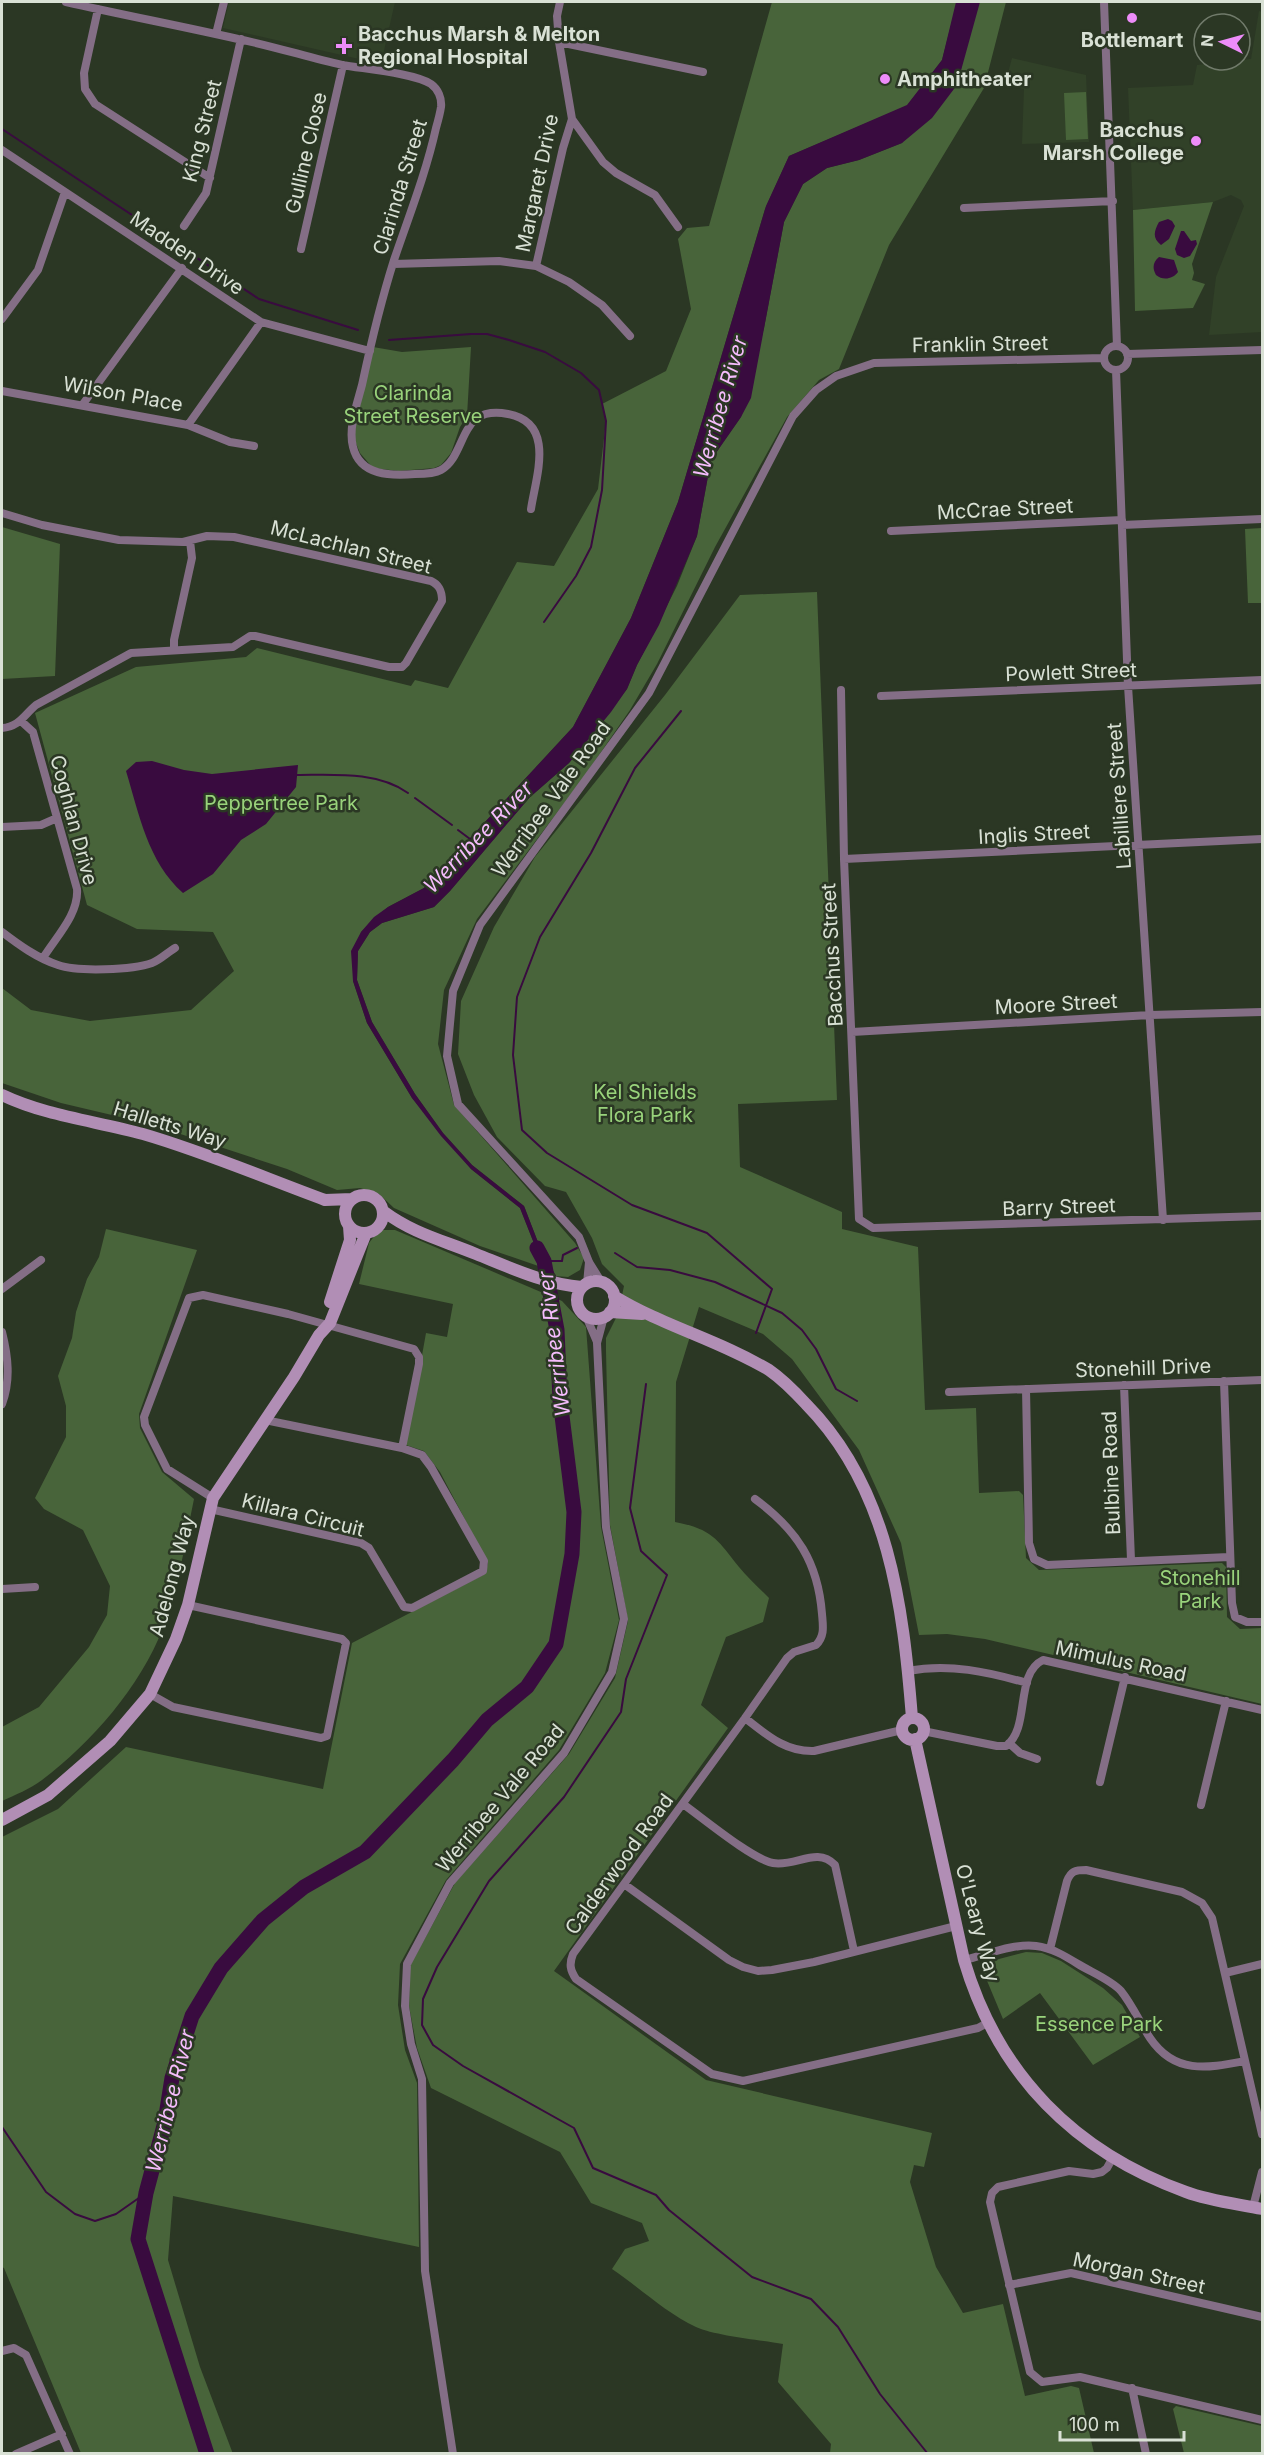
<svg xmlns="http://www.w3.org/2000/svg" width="1264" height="2455" viewBox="0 0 1264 2455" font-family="Inter,sans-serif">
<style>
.built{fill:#314128}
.green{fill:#48643a}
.water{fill:#390b3f}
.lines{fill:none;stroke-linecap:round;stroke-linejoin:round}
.stream{stroke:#390b3f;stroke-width:2}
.river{stroke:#390b3f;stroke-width:15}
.street{stroke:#846e86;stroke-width:8}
.secondary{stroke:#b18eb5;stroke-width:12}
.poi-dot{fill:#ed8cf9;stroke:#2b3724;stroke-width:2}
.labels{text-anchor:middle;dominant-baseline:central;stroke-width:5;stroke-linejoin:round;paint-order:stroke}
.poi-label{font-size:20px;font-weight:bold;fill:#d9e1d5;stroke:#2b3724;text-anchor:start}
.street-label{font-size:20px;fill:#d9e1d5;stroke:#2b3724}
.park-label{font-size:20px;fill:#99d37b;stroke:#2b3724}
.water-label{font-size:21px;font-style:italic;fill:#f5bcfc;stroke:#2b3724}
</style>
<rect width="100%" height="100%" fill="#2b3724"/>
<path class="built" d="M229,2H395L381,64L223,28Z
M1259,11L1262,12V332L1209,335L1216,277L1244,206L1241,200L1231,195L1213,202L1133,210L1128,88L1193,85L1197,65L1251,59Z
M1012,58L1086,75L1089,142L1022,144L1024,89L1005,84Z"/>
<path class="green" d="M772,2H957L942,60L907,106L789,156L765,209L678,502L631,618L573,727L424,888L388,907L361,932L353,981L367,1023L412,1098L471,1169L520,1208L537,1251L547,1269L480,1246L394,1208L379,1194L360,1188L337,1190L287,1169L150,1124L61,1103L2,1083V988L31,1010L90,1021L191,1010L234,971L213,932L137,929L87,905L35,713L136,667L246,657L257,648L411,686L415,680L448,688L517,562L554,566L598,489L606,421L602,404L666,371L691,309L678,239L687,228L709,226Z
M979,2H1006L984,88L889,245L839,369L819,380L787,417L715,547L657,664L630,710L583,778L477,919L444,990L438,1044L454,1105L575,1243L584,1258L580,1270L568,1277L555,1276L541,1250L524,1206L472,1165L443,1133L415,1094L372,1022L357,980L358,951L370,932L382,923L434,907L450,891L529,798L569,763L627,689L637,665L677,586L697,536L711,460L741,417L764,328L784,222L803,184L827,168L859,160L902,143Z
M1086,92L1088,139L1066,140L1064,93Z
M1213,202L1192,264L1194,273L1192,280L1205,284L1193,308L1135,311L1133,210Z
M373,347L402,352L471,347L467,416L460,427L451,453L441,465L434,468L399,471L373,468L360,453L353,436Z
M2,527L60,544L55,676L2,679Z
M1262,528V603H1248L1245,529Z
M817,592L837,1100L738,1104L740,1167L842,1212V1229L918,1247L925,1410L976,1408L979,1493L1019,1491L1023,1495L1026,1558L1039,1570L1222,1563L1226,1567L1227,1617L1240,1629L1262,1628V1704L985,1639L947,1634L919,1635L901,1543L859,1450L792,1359L763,1334L699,1307L676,1382L675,1522C712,1529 717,1539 739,1567C748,1578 759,1588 769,1598L763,1622L726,1637L701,1705L728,1728L554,1971L706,2080L932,2133L924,2167L914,2165L910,2182L936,2267L963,2313L1003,2304L1025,2396L1071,2386L1079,2388L1094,2453H830L831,2444L778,2382L783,2344C761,2340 716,2336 696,2327C666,2313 640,2288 612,2269L625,2249L649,2241L642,2223L591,2203L560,2152L431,2088L417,2048L409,2006L410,1966L455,1883L569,1754L615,1678L628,1621L610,1525L606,1351V1338L618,1314L624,1286L602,1264L592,1238L566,1192L545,1186L497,1137L474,1095L458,1054L461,1001L494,927L535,857L665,695L740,595Z
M106,1229L197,1250L139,1414L140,1428L162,1472L194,1499C185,1542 179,1587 163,1628C140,1687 92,1742 42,1780C30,1789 15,1795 2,1801V1727L39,1707L89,1647L107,1615L110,1586L83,1530L44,1509L35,1498L66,1437V1406L58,1376L72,1338L76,1312L87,1279L99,1257Z
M379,1230H395L562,1301L586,1327L601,1527L619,1620L605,1673L559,1750L446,1880L400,1964L398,2005L405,2050L417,2083L419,2247L173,2196L168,2260L200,2367L233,2454L81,2453L4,2268L2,2267V1837L58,1809L126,1747L323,1789L352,1643L485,1574L488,1563L440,1472L424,1451L406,1445L426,1333L447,1337L453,1304L359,1284L369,1243Z
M1026,1952L1042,1953L1061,1961L1103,1988L1122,2005L1140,2037L1093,2065L1040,1993L1003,2019L980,1964Z
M1176,2406L1262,2426V2453H1184L1173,2409Z"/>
<path class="water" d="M956,2H980L957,85L932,118L902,143L859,160L827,168L803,184L784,222L751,398L741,417L711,460L697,536L659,625L637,665L627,689L611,712L569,763L529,798L450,891L434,907L382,923L370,932L358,951L357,980L372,1022L415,1094L443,1133L472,1165L524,1206L541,1250L559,1281L555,1282L537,1251L520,1208L471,1169L441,1136L412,1098L367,1023L353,981L351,951L361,932L374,917L388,907L424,888L573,727L631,618L678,502L766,206L789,156L907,105L942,60Z
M1168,219L1172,221L1175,226L1169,239L1161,245C1152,238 1154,231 1159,222Z
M1181,231H1184L1191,241L1196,240L1197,244L1190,256L1184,258L1177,255L1175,249Z
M1159,257L1174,260L1178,272C1173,279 1163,281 1156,275C1152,268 1153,262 1159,257Z
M152,761L184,770L212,774L298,765L296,787L266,824L241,840L213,874L183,893C148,862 139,814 126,771L136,762Z"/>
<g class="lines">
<path class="stream" d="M2,129L259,299L358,330
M389,340L471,334H487L509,340L545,352L581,373L599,390L606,421L602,490L591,547L576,576L544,622
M681,711L635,768L591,853L540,937L517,997L513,1055L522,1130L547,1153L632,1205L707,1233L772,1289L756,1333
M297,775C333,775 377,771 408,793
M415,798L452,825
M458,830L470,839
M615,1253L637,1267L670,1270L715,1282L782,1313L802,1330L816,1349L836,1389L857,1401
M545,1261H562L563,1255L577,1248
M646,1384L630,1508L641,1551L667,1575L626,1679L621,1712L564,1797L489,1881L437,1967L423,1999L422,2025L433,2045L463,2066L574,2128L593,2168L656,2195L669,2210L752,2277L811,2299L838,2327L880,2394L928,2454
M2,2127L46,2192L75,2214L95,2221L116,2214L146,2193"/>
<path class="river" d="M207,2454L138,2239L146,2193L165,2122L172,2078L192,2016L221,1968L263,1920L304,1887L365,1852L453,1760L487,1720L527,1687L556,1644L572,1554L574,1512L560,1400L557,1330L544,1261L537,1248"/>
<path class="street" d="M66,2C123,15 181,26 238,39C273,46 307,57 342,65C364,69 414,73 431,84C438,89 442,98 441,107C440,114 438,121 436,128C426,173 409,216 394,260C381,301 371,343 362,385C357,404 348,428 353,447C360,476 391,476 415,474C423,474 434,474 441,470C460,459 460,432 477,418C486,412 497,412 508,414C556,423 536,476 531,509
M1104,2L1117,346
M98,9L84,73L85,89L95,104L210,178
M216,34L224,2
M559,42L703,72
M572,119L603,162L616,173L655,195L678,227
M2,150L261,322L370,351
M964,208L1113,201
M184,226L206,193L241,39
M301,249L343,65
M393,264L499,261L536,266L563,148L572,119L559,42L557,16L560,2
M536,266L569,282L602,305L630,336
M2,319L38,270L65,192
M1104 358a12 12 0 1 1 24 0a12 12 0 1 1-24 0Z
M1127,354L1262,350
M1116,370L1128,686L1163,1220
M2,391L188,425L230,442L254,446
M83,404L182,268
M188,425L261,322
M2,513L42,525L119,540L183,542L207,536L234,537L431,581C440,585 442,592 442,601L406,663L402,667H389L255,636H250L233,647L131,653L36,705C24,715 19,727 2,728
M1122,525L1262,519
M891,531L1122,520
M174,650V640L192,558L190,541
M841,690L844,859L859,1219L873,1228L1262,1216
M881,696L1262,680
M21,721L33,732L77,889C79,914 56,937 43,958
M2,827L41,825L57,818
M844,859L1262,839
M2,932C19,945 37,958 58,965C77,972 133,970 152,963C160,960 168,952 175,948
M852,1032L1150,1015L1262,1012
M602,1283L589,1262L579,1237L458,1104L447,1056L453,991L480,925L649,693L793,416L816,390L836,376L874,363L1104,358
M587,1284L589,1262
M2,1289L41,1260
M586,1316L597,1342
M2,1332C8,1356 11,1380 2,1404
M1224,1381L1232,1603L1235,1617L1247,1622H1262
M1124,1385L1131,1560
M1026,1389L1029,1543L1034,1559L1047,1565L1229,1557
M949,1392L1262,1380
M213,1498L167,1469L145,1425L144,1417L189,1298L203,1295L288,1314L414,1349L419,1357V1364L402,1448
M210,1509L361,1543L369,1548L404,1607L412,1608L483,1571L484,1561L431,1467L422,1455L402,1448L265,1420
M2,1589L35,1587
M908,1671C949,1663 988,1672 1027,1683
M150,1694L173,1707L321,1738L327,1736L346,1643L342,1639L188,1605
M745,1718L787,1658L794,1652L816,1645C825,1636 823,1626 822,1614C818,1562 797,1530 755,1499
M902,1730L814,1751C785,1752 767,1735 745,1718L573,1954C569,1964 570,1970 576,1979L712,2074L743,2081L978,2028L989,2022
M923,1731L997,1746H1006C1031,1728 1014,1674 1043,1660L1262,1710
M1009,1743L1020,1753L1037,1759
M1100,1782L1125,1677
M683,1804C704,1819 752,1859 773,1863C796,1867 817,1846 835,1865L854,1951
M1201,1805L1226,1701
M624,1884L729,1960L743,1967L758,1971L772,1970L814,1962L956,1926
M1050,1949L1067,1881C1071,1871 1075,1870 1086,1870L1182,1892L1202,1903L1212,1918L1262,2134
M964,1960C986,1955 1014,1943 1036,1946C1052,1948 1065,1956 1078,1964C1091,1972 1111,1980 1121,1991C1133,2006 1140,2023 1150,2038C1175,2075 1208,2068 1245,2061
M1225,1973L1262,1964
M1112,2159L1107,2168L1102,2172L1093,2174L1069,2171L998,2187L992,2193L990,2202L1030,2372L1042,2382L1080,2377L1262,2420
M1253,2207L1262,2172
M1009,2285L1071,2273L1262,2317
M2,2351L14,2348L26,2355L70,2454
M1132,2388L1146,2454
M16,2454L62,2434
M453,2454L425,2271L422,2079L411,2044L405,2006L407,1964L450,1883L564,1753L612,1672L624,1619L606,1527L597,1343L604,1317"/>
<path class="secondary" d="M2,1095C46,1116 96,1121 143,1134C205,1152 265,1178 325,1200L352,1199
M345 1214a19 19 0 1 1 38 0a19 19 0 1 1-38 0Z
M383,1211C414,1234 442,1240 476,1254C511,1268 545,1284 582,1287
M577 1300a19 19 0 1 1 38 0a19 19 0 1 1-38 0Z
M614,1296C663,1326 719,1340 769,1370C782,1379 795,1392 806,1404C889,1488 903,1605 912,1718
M330,1302L350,1240L349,1226
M610,1312L642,1314
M902 1729a11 11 0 1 1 22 0a11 11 0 1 1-22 0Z
M915,1739L964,1960C998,2075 1075,2152 1186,2192C1210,2201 1238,2204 1262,2209
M2,1820L48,1795L110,1741L150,1694L176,1639L188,1605L213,1498L294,1377L319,1335L330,1323L366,1233"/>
</g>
<g class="poi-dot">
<circle cx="1132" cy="18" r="6"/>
<path d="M341 37h6v6h6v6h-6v6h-6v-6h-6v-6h6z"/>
<circle cx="885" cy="79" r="6"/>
<circle cx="1196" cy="141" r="6"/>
</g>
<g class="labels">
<g class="poi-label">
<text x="358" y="34">Bacchus Marsh &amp; Melton<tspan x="358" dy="23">Regional Hospital</tspan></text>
<text x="1132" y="40" text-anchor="middle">Bottlemart</text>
<text x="897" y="79">Amphitheater</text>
<text x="1184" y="130" text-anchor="end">Bacchus<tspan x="1184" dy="23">Marsh College</tspan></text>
</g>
<g class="street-label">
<text transform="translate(202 131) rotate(-76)">King Street</text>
<text transform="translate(306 153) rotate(-77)">Gulline Close</text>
<text transform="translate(537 183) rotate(-78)">Margaret Drive</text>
<text transform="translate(400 187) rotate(-73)">Clarinda Street</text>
<text transform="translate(187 253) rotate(34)">Madden Drive</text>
<text transform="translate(980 344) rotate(-1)">Franklin Street</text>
<text transform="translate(123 394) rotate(10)">Wilson Place</text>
<text transform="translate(1005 509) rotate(-3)">McCrae Street</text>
<text transform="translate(351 547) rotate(14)">McLachlan Street</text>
<text transform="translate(1071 672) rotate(-2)">Powlett Street</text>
<text transform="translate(1119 796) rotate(-94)">Labilliere Street</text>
<text transform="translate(551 799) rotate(-54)">Werribee Vale Road</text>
<text transform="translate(74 820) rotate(75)">Coghlan Drive</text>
<text transform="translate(1034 834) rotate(-3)">Inglis Street</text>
<text transform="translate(832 955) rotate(-93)">Bacchus Street</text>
<text transform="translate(1056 1004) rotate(-3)">Moore Street</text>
<text transform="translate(170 1125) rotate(17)">Halletts Way</text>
<text transform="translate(1059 1207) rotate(-2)">Barry Street</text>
<text transform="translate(1143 1368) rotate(-2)">Stonehill Drive</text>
<text transform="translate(1111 1473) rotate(-92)">Bulbine Road</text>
<text transform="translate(303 1515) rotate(14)">Killara Circuit</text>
<text transform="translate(172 1576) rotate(-75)">Adelong Way</text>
<text transform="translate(1121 1661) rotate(12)">Mimulus Road</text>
<text transform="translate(500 1798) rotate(-50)">Werribee Vale Road</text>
<text transform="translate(619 1864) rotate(-54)">Calderwood Road</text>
<text transform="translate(978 1923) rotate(75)">O'Leary Way</text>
<text transform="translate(1139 2273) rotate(12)">Morgan Street</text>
</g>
<g class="park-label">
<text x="413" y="393">Clarinda<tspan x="413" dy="23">Street Reserve</tspan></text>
<text x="281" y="803">Peppertree Park</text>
<text x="645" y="1092">Kel Shields<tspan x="645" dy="23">Flora Park</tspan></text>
<text x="1200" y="1578">Stonehill<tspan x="1200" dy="23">Park</tspan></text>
<text x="1099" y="2024">Essence Park</text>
</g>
<g class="water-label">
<text transform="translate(720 407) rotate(-74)">Werribee River</text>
<text transform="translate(478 837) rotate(-46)">Werribee River</text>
<text transform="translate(554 1344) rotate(-97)">Werribee River</text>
<text transform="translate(170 2101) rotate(-76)">Werribee River</text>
</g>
</g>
<rect width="1264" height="2455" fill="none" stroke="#d9e1d5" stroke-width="6"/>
<g transform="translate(1222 42) rotate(275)"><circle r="28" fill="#2b3724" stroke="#717b6b" stroke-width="1.5"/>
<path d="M0-4.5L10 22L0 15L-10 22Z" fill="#ed8cf9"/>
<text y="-9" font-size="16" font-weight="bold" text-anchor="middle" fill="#d9e1d5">N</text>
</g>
<path d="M1060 2431v9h124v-9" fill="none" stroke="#d9e1d5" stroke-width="3"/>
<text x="1069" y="2431" font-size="18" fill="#d9e1d5" stroke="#2b3724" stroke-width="4.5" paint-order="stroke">100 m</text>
</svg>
